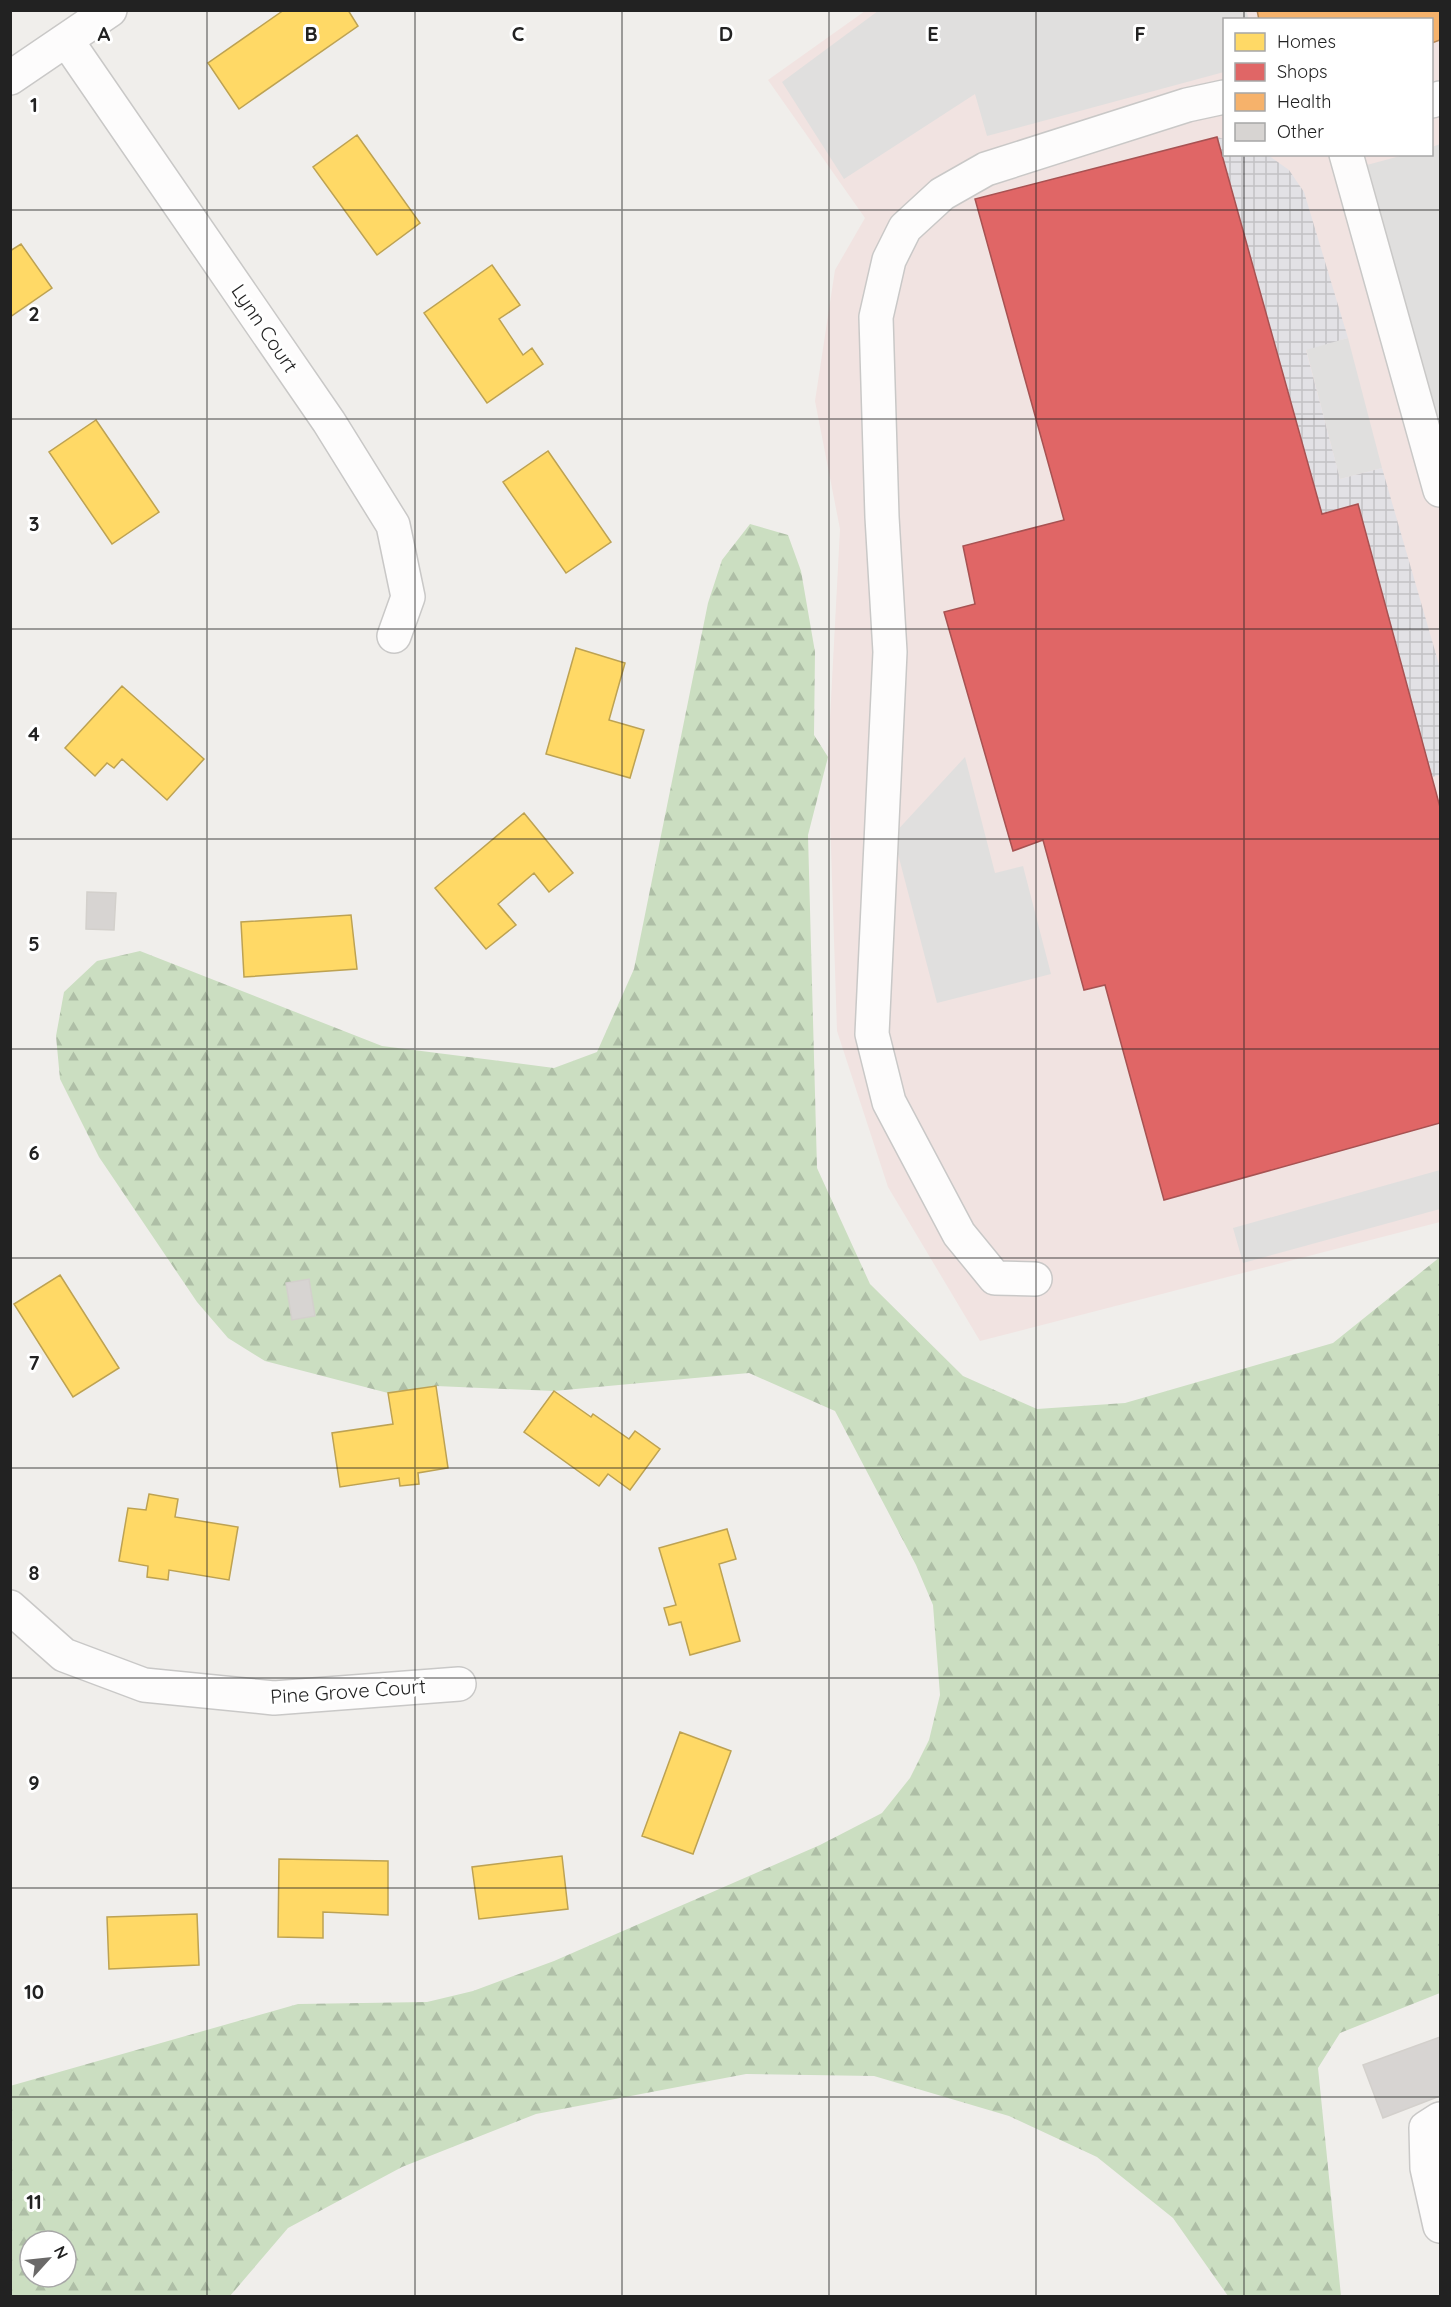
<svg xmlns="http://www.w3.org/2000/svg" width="1451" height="2307" viewBox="0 0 1451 2307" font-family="Quicksand,sans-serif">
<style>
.commercial{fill:#f1e3e1;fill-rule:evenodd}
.forest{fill:url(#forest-firs);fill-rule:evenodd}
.parking{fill:#e0dfde}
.plaza{fill:url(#plaza-grid)}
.homes{fill:#ffd966;stroke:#bda252;stroke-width:1.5}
.shops{fill:#e06666;stroke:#a75252;stroke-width:1.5}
.health{fill:#f6b26b;stroke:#b68755;stroke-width:1.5}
.building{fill:#d7d4d2;stroke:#d3d0cc;stroke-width:1.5}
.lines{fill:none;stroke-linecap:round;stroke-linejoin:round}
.minor-casing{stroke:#c9c8c7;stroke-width:36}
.minor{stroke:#fdfcfc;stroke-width:33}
.grid{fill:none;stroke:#222;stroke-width:1.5;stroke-opacity:0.55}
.labels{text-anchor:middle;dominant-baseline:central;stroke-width:6;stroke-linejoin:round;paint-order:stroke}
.street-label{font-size:20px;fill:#222;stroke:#fff}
.grid-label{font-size:20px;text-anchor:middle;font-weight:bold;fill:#222;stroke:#fff;stroke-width:6;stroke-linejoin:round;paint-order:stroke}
</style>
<defs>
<pattern id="forest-firs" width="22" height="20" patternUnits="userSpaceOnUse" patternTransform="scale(1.5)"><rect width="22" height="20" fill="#cbdec1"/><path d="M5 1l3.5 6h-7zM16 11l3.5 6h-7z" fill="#aebea6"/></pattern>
<pattern id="plaza-grid" width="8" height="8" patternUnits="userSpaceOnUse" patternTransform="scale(1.5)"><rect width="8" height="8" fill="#e2e1e5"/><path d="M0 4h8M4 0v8" fill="none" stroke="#c2c1c4"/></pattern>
</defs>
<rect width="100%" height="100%" fill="#f0eeeb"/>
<path class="commercial" d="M865,11H1440V1222L980,1341L888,1187L837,1031L828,757L840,529L815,401L835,270L865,218L768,80ZM1224,20H1432V154H1224Z"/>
<path class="forest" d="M750,524L788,535L801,571L815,652L814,735L828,757L808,835L817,1168L870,1284L963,1376L1037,1409L1125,1403L1333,1343L1440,1257V1993L1340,2033L1318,2068L1341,2296H1228L1173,2218L1097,2157L1009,2116L874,2076L746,2074L536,2114L402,2167L288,2228L230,2296H11L10,2086L298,2004L427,2002L473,1991L554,1961L820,1845L882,1813L910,1778L929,1740L940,1695L933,1605L916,1565L835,1411L749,1373L554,1391L436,1386L388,1393L265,1361L228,1338L197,1302L99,1157L60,1079L56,1036L64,992L97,961L140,951L382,1046L554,1068L597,1052L634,969L708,603L722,560ZM30,2241H66V2277H30Z"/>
<path class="parking" d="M1246,10L1249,19L1224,20V72L987,136L975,94L844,179L782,82L878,11Z
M1440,144V443L1363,166L1404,155L1432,154V147Z
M1348,338L1382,468L1340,479L1306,349Z
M965,757L995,873L1023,866L1051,974L937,1003L893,835Z
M1440,1170V1209L1243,1263L1233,1228Z"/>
<path class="plaza" d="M1217,137L1224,139V154L1268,155L1289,170L1304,192L1348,338L1306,350L1340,479L1382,468L1440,668V775L1432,777L1358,504L1322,514Z"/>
<path class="homes" d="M284,10H348L358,26L239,109L208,63Z
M357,135L420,223L377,255L313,167Z
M21,244L52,288L10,317V251Z
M492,265L520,305L499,319L523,355L532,348L543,364L487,403L424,313Z
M96,420L159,512L112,544L49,452Z
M548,451L611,542L566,573L503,482Z
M576,648L625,663L609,720L644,730L630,778L546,754Z
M122,686L204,759L167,800L122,759L114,768L107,763L95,776L65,748Z
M524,813L573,873L549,892L534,873L498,904L516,925L486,949L435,888Z
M351,915L357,969L244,977L241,922Z
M60,1275L119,1368L73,1397L14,1304Z
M436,1386L448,1468L418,1473L419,1484L400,1486L399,1478L340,1487L332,1433L393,1424L388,1393Z
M554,1391L591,1417L593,1414L629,1439L635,1431L660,1449L630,1490L608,1474L599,1486L524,1432Z
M149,1494L178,1499L175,1517L238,1527L229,1580L169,1570L168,1580L147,1577L148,1566L119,1561L128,1508L146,1510Z
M727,1529L736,1559L719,1564L740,1641L690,1655L681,1622L669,1625L664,1608L676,1605L659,1548Z
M680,1732L731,1751L693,1854L642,1836Z
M562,1856L568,1909L479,1919L472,1867Z
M279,1859L388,1861V1915L323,1912V1938L278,1937Z
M197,1914L199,1965L109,1969L107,1917Z"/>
<path class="shops" d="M1217,137L1322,514L1358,504L1440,807V1123L1164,1200L1105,985L1084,990L1043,840L1013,851L944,612L975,604L963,546L1064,520L975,199Z"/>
<path class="health" d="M1257,10H1440V40L1432,43V20H1259Z"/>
<path class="building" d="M87,892L116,893L114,930L86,929Z
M309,1279L315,1316L292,1320L286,1283Z
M1440,2037V2096L1383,2118L1363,2065Z"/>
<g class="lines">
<defs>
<path id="minor" d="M67,41L329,422L393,525L408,597L394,636
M10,78L110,10
M1432,101L1440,98
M1346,154L1440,490
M1035,1279L995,1278L959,1234L889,1102L872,1034L890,652L882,517L876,317L889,260L905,228L942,194L986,169L1187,105L1224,97
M10,1607L64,1655L144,1685L274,1698L459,1684
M1440,2119L1426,2128L1427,2168L1440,2226"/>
</defs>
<use href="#minor" class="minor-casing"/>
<use href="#minor" class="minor"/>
</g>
<path class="grid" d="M207,10V2296M415,10V2296M622,10V2296M829,10V2296M1036,10V2296M1244,10V20M1244,154V2296M10,210H1440M10,419H1440M10,629H1440M10,839H1440M10,1049H1440M10,1258H1440M10,1468H1440M10,1678H1440M10,1888H1440M10,2097H1440"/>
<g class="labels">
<g class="street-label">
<text transform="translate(265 328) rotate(56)">Lynn Court</text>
<text transform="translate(348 1691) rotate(-4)">Pine Grove Court</text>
</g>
</g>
<g class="grid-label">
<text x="104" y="41">A</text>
<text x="311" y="41">B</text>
<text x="518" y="41">C</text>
<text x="726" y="41">D</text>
<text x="933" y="41">E</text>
<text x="1140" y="41">F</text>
<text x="34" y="112">1</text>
<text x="34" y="321">2</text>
<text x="34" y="531">3</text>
<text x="34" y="741">4</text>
<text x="34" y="951">5</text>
<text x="34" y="1160">6</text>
<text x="34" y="1370">7</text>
<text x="34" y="1580">8</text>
<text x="34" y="1790">9</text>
<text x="34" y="1999">10</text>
<text x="34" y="2209">11</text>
</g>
<rect width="1451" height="2307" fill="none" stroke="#222222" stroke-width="24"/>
<rect x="1223" y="18" width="210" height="138" fill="#ffffff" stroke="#a7a7a7" stroke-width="1.5"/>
<rect x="1235" y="33" width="30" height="18" fill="#ffd966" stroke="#a7a7a7" stroke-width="1.5"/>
<text x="1277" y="48" font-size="18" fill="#222222">Homes</text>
<rect x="1235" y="63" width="30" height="18" fill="#e06666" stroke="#a7a7a7" stroke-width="1.5"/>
<text x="1277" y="78" font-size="18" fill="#222222">Shops</text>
<rect x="1235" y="93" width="30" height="18" fill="#f6b26b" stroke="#a7a7a7" stroke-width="1.5"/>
<text x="1277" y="108" font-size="18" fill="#222222">Health</text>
<rect x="1235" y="123" width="30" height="18" fill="#d7d4d2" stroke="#a7a7a7" stroke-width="1.5"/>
<text x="1277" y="138" font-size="18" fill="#222222">Other</text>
<g transform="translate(48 2259) rotate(63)"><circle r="28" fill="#ffffff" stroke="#a7a7a7" stroke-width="1.5"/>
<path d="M0-4.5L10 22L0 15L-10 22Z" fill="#6a6968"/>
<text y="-9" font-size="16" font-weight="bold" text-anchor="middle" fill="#222222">N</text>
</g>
</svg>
